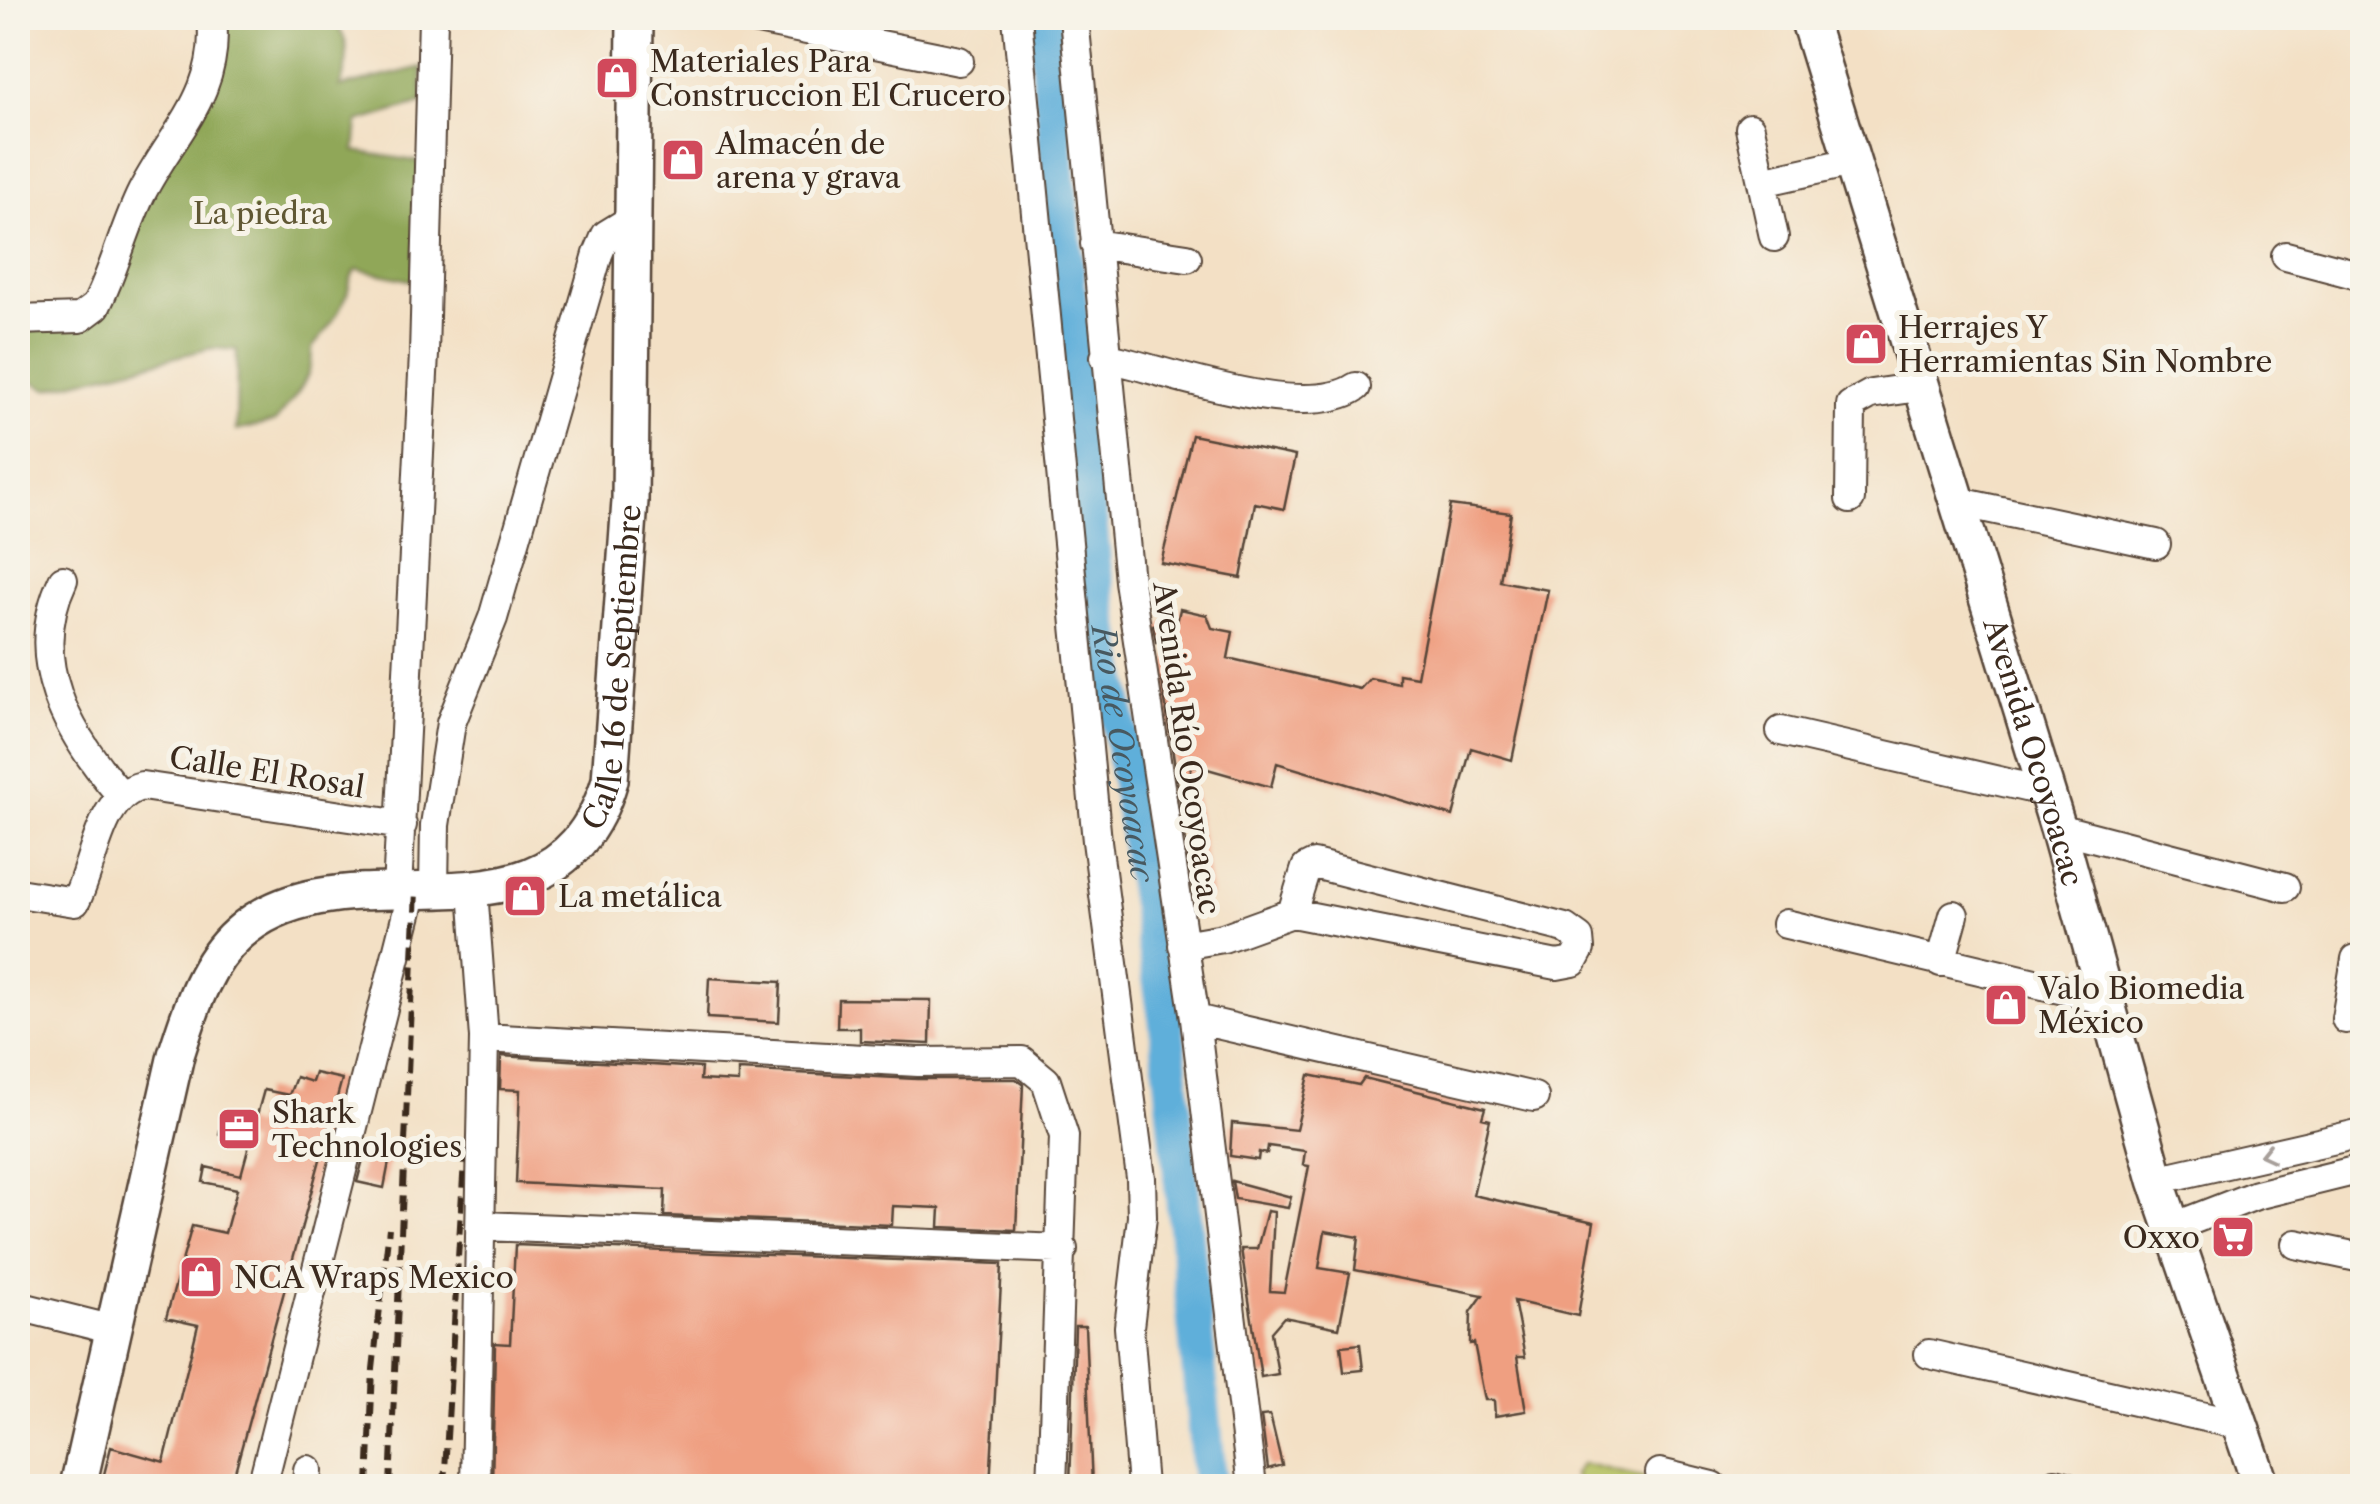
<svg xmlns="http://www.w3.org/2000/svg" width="2380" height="1504" viewBox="0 0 2380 1504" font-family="'Libre Caslon Text',serif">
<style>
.green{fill:#b5c163;stroke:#787640;stroke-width:2.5}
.forest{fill:#90a759;stroke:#66683c;stroke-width:2.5}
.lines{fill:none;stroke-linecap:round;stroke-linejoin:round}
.river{stroke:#5fafda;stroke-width:35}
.building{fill:#ef9f81}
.minor-casing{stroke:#574537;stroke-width:32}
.major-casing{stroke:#574537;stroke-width:40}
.minor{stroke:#fff;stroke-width:28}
.major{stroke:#fff;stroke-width:35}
.rail{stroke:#3b2a1e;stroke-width:6;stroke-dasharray:15 8;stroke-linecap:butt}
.oneway{stroke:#a79f9a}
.labels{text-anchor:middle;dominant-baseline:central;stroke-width:10;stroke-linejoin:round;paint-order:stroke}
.poi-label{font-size:30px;fill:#3b2a1e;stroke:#f7f3e8;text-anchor:start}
.park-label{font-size:30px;fill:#605733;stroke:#f7f3e8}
.street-label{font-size:30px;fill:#3b2a1e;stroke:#f7f3e8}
.water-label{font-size:32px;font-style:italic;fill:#485960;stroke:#f7f3e8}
</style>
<rect width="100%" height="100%" fill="#f7f3e8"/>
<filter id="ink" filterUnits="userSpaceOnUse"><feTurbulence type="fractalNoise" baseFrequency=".01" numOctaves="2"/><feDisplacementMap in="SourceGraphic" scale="20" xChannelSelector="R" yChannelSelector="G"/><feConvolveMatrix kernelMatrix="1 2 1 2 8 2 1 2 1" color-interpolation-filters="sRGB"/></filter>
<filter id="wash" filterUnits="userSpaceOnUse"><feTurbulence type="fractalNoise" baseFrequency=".0048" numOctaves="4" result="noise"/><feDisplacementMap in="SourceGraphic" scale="40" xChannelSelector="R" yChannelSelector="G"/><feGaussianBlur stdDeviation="2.25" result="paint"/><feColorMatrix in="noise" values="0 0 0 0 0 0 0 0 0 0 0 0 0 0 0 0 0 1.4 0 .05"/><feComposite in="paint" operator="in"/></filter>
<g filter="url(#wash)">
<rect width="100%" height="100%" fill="#f3e0c5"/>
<path class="green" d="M1582,1463L1678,1486H1576L1574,1474Z"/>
<path class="forest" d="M218,18H332C352,42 349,59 340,87L422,67V103L358,122L355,151L421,162L413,281L357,269C347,280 351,287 345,299C337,317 325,333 312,348C313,380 294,398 275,422L236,431L237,350L212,348L47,389L18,374V326L104,307Z"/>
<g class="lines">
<path class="river" id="s1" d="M1044,18L1094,566L1166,1020L1210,1486"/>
</g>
<g id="blocks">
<path class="building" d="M1192,435L1295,456L1284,509L1255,503L1241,578L1161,563Z
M1450,505L1511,513L1500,581L1548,590L1512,760L1471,748L1453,816L1277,763L1271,787L1190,764L1211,896L1196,909L1162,680L1173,638L1156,642L1153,625L1177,623L1180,609L1207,615L1212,628L1233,632L1228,658L1360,689L1370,678L1399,684V674L1417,677Z
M709,978L781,982L779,1022L707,1018Z
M838,999L931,1000L930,1044L860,1041V1028H837Z
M501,1056L701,1068L700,1080L738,1082V1070L917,1079H1016L1023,1084L1016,1230L939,1227L940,1208L893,1206L892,1225L664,1216L665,1190L516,1183L520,1090L500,1089Z
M315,1073L342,1079L231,1486H101L111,1447L164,1462L198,1325L166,1318L192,1226L225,1233L237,1189L203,1182L206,1167L241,1175L250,1142L219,1134L223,1118L254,1126L264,1090L289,1095L296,1077L312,1082Z
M1309,1075L1359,1085L1364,1078L1485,1108L1482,1118L1490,1120L1473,1195L1594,1222L1578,1316L1514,1301L1525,1357H1517L1526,1411L1495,1416L1494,1400H1485L1474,1343L1470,1344L1471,1312L1483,1295L1355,1270L1359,1237L1325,1231L1319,1268L1350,1273L1339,1328L1284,1317L1271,1332L1278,1374L1261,1377L1241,1249H1257L1267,1211L1274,1212L1270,1291L1284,1292L1309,1166L1303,1165L1305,1151L1268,1146L1267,1154L1259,1152L1258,1160L1230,1156L1232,1123L1296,1130Z
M365,1152L390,1157L384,1188L357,1182Z
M1232,1181L1291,1197L1288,1208L1235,1199Z
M515,1245L1002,1264L990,1486H492L495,1343L510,1344Z
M1075,1326H1085L1092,1486H1070Z
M1360,1344L1363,1370L1344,1372L1341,1346Z
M1270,1415L1282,1465L1268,1469L1261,1416Z"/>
</g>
</g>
<g filter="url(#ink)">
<use href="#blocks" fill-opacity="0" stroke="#574537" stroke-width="2.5"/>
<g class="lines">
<defs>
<path id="minor" d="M748,18L959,61
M1017,18L1097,841L1141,1178L1142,1217L1129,1327L1142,1486
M1074,18L1129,581L1195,1019L1252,1486
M1750,128L1762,182L1851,162
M1762,182L1774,237
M1095,244L1187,258
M2286,256L2362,276
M18,320L80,318L96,306C115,269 124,228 142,192C174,130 220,94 212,18
M1105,357C1167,371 1303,422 1356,387
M1850,499L1851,405L1871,394L1919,387
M1954,501L2156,544
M63,580C25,660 67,733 120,794
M1781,731L2047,792
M2058,828L2285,887
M434,889L435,825L451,723L493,618L598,254L606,235L632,219
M473,890L484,1038L475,1486
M397,891L424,354L433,18
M18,893L75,902C94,867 98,796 142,786L402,825
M1786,924L2106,1000
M1183,945L1223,938L1292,913L1306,868L1314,864L1565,928L1579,938L1580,949L1573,962L1557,965L1292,913
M1941,962L1954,915
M1195,1019L1534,1097
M2346,1019L2356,959
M484,1038L918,1062L1022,1061L1046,1081L1064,1136L1052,1486
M2156,1180L2362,1133
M482,1226L1063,1249
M2171,1228L2256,1195L2362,1169
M2296,1244L2362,1258
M18,1306L114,1330
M1929,1354L2240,1425
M1660,1473L1713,1486
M2055,1483L2066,1486
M262,1486L413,890
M307,1486L308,1470"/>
<g id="major">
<path id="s2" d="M1808,18L2058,828L2156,1180L2261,1486"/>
<path id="s3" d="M78,1486L176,1055C190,1012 203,965 238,934C348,834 555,968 610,780L630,501L635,18"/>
</g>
</defs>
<use href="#minor" class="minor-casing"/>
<use href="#major" class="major-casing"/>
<use href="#minor" class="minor"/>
<use href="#major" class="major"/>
<path class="rail" d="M368,1486L373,1369L389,1228
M390,1486L416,890
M444,1486L465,1144"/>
</g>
<defs><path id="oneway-chevron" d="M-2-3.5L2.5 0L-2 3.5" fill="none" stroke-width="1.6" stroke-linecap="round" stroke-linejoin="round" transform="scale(2.5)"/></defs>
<use class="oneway" href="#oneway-chevron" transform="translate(2267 1154) rotate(167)"/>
</g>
<defs>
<symbol id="shop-square" viewBox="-11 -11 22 22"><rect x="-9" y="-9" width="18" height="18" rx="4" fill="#d1495b" stroke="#f7f3e8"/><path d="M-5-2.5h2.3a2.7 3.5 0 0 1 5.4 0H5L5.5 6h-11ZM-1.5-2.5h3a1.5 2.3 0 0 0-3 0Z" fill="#fff"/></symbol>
<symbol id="office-square" viewBox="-11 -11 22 22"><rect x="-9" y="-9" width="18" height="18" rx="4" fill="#d1495b" stroke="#f7f3e8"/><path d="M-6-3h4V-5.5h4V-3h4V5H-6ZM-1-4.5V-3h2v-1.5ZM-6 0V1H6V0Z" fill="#fff"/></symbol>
<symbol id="supermarket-square" viewBox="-11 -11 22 22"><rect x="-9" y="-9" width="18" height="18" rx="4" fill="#d1495b" stroke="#f7f3e8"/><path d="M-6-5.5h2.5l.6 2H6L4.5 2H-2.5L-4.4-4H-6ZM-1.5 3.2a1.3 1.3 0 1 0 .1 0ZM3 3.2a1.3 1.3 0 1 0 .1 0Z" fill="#fff"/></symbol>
</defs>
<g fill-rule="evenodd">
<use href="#shop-square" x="592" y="53" width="50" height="50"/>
<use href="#shop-square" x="658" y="135" width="50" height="50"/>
<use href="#shop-square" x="1841" y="319" width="50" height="50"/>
<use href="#shop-square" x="500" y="871" width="50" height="50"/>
<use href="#shop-square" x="1981" y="980" width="50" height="50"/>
<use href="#office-square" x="214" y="1104" width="50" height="50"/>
<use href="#supermarket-square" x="2208" y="1212" width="50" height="50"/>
<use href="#shop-square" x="176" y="1252" width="50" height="50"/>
</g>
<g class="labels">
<g class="poi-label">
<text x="650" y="61">Materiales Para<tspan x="650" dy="34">Construccion El Crucero</tspan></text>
<text x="716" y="143">Almacén de<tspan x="716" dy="34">arena y grava</tspan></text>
<text x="1898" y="327">Herrajes Y<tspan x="1898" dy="34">Herramientas Sin Nombre</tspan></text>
<text x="558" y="896">La metálica</text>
<text x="2038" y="988">Valo Biomedia<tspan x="2038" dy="34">México</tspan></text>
<text x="272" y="1112">Shark<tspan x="272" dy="34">Technologies</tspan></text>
<text x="2200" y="1237" text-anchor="end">Oxxo</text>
<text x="234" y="1277">NCA Wraps Mexico</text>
</g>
<g class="park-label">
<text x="260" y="213">La piedra</text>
</g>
<g class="street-label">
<text stroke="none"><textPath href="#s3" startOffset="1125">Calle 16 de Septiembre</textPath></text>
<text transform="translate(1187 748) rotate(82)">Avenida Río Ocoyoacac</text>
<text stroke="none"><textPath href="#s2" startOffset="768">Avenida Ocoyoacac</textPath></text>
<text transform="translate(267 772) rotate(9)">Calle El Rosal</text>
</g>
<g class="water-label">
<text stroke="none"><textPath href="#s1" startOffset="740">Rio de Ocoyoacac</textPath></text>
</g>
</g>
<rect width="2380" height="1504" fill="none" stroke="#f7f3e8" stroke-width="60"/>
</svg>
